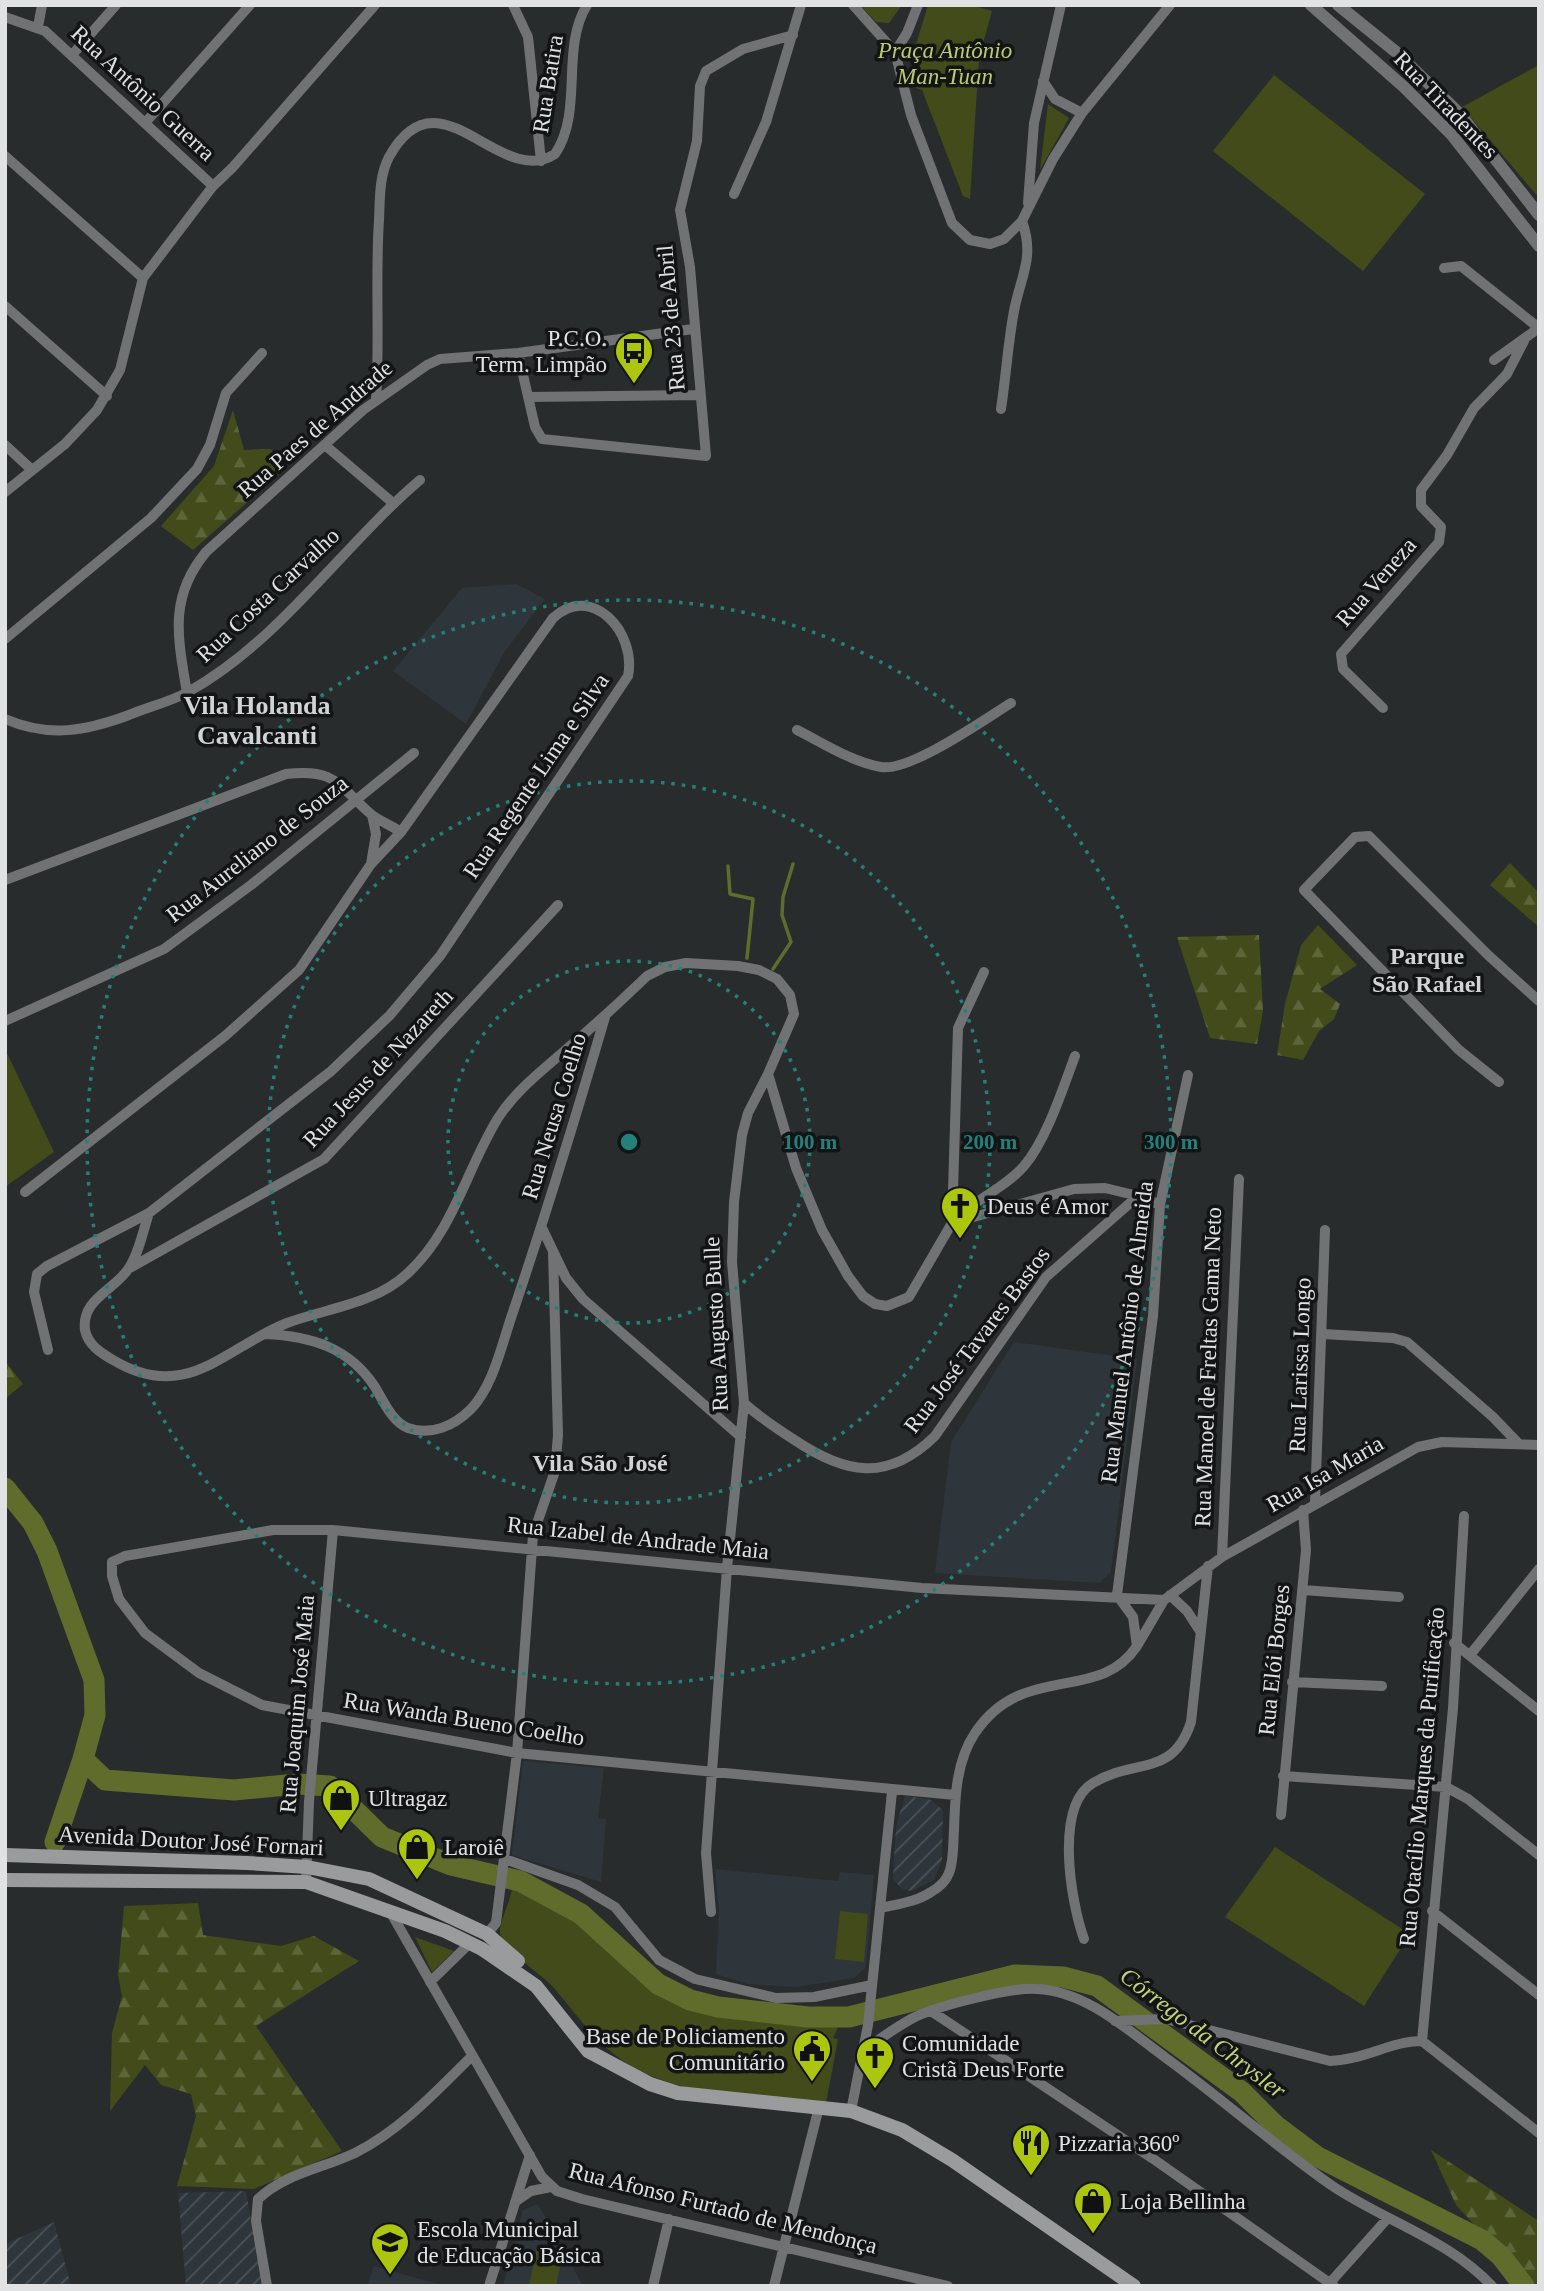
<svg xmlns="http://www.w3.org/2000/svg" width="1544" height="2291" viewBox="0 0 1544 2291" font-family="Georgia,serif">
<style>
.built{fill:#2e363c}
.industrial{fill:url(#industrial-furrows)}
.green{fill:#424b19}
.forest{fill:url(#forest-firs)}
.lines{fill:none;stroke-linecap:round;stroke-linejoin:round}
.stream{stroke:#606c2c;stroke-width:3.5}
.river{stroke:#606c2c;stroke-width:21}
.minor{stroke:#717273;stroke-width:10}
.tertiary{stroke:#717273;stroke-width:12}
.secondary{stroke:#999b9c;stroke-width:14}
.ring{fill:none;stroke:#24817a;stroke-width:3.5;stroke-dasharray:3.5 7}
.labels{text-anchor:middle;dominant-baseline:central;stroke-width:7;stroke-linejoin:round;paint-order:stroke}
.park-label{font-size:23px;font-style:italic;fill:#b9cc6f;stroke:#131415}
.street-label{font-size:23px;fill:#e0e2e3;stroke:#131415}
.poi-label{font-size:23px;fill:#e0e2e3;stroke:#131415;text-anchor:start}
.neighbourhood-label{font-size:24px;font-weight:bold;fill:#d1d4d7;stroke:#131415}
.water-label{font-size:24px;font-style:italic;fill:#c1d578;stroke:#131415}
.quarter-label{font-size:26px;font-weight:bold;fill:#d1d4d7;stroke:#131415}
.centre{fill:#24817a;stroke:#131415;stroke-width:3.5}
.ring-label{font-size:21px;text-anchor:middle;font-weight:bold;fill:#24817a;stroke:#131415;stroke-width:7;stroke-linejoin:round;paint-order:stroke}
</style>
<defs>
<pattern id="industrial-furrows" width="10" height="10" patternUnits="userSpaceOnUse" patternTransform="scale(1.75)"><rect width="10" height="10" fill="#2e363c"/><path d="M-1 1l2-2M0 10L10 0M9 11l2-2" fill="none" stroke="#4c5358"/></pattern>
<pattern id="forest-firs" width="22" height="20" patternUnits="userSpaceOnUse" patternTransform="scale(1.75)"><rect width="22" height="20" fill="#424b19"/><path d="M5 1l3.5 6h-7zM16 11l3.5 6h-7z" fill="#5d653a"/></pattern>
</defs>
<rect width="100%" height="100%" fill="#292c2d"/>
<path class="built" d="M517,584L545,599L505,651L466,724L393,671L462,588Z
M1014,1342L1137,1359L1111,1572L1099,1583L935,1573L951,1442Z
M523,1761L604,1768L598,1818L606,1819L601,1882L512,1855Z
M715,1869L838,1881L840,1872L874,1875L866,1967L854,1978L796,1987L748,1984L716,1974L719,1912Z
M538,2204L583,2286H503L523,2210Z
M374,2266L445,2286H367Z"/>
<path class="industrial" d="M905,1796L929,1799L943,1810L942,1860L934,1880L911,1891L901,1888L893,1879L896,1826Z
M246,2191L262,2286H186L178,2193Z
M54,2222L71,2286H5V2244Z"/>
<path class="green" d="M860,5H902L889,23L876,22Z
M928,5H971L992,11L979,58L970,199L963,196L922,90L911,86V61Z
M1539,65V198L1462,107Z
M1274,75L1425,194L1363,271L1213,151Z
M1048,104L1069,118L1040,170Z
M5,1049L54,1152L5,1187Z
M1275,1847L1410,1934L1364,2006L1225,1917Z
M513,1884L576,1918L656,1988L687,2001L747,2015L839,2025L833,2038L838,2039L826,2103C758,2096 676,2099 619,2058C593,2039 574,2011 553,1987C541,1973 498,1948 500,1930C502,1915 511,1900 513,1884Z
M840,1911L868,1914L864,1962L835,1959Z
M415,1937L454,1951L432,1972Z
M536,2251L562,2257L556,2286H529Z"/>
<path class="forest" d="M233,410L244,450L271,449L284,470L193,550L161,526L214,466Z
M1510,863L1539,893V927L1490,885Z
M1318,925L1357,965L1320,989L1340,1004L1334,1019L1319,1031L1303,1060L1277,1055L1285,1004L1301,945Z
M1259,935L1263,1011L1257,1044L1210,1038L1177,937Z
M5,1361L23,1384L5,1399Z
M198,1903L203,1935L281,1946L314,1936L359,1961L256,2026L342,2151L254,2189L177,2186L196,2116L191,2094L161,2085L145,2065L110,2111L112,2033L122,1996L118,1975L124,1906Z
M1431,2150L1539,2221V2286H1531L1456,2205Z"/>
<g class="lines">
<path class="stream" d="M728,866L730,894L753,899L747,958
M773,969L791,942L782,915L783,897L793,864"/>
<path class="river" d="M5,1488L33,1523L47,1551L94,1680L95,1715L83,1759L105,1780L234,1790L297,1784L330,1786L382,1837L451,1865L520,1881L581,1914L658,1984L690,2000L718,2007L808,2017H849L1015,1975L1063,1977L1097,1986L1242,2092L1276,2126L1316,2156L1482,2240L1501,2256L1524,2286
M55,1842L83,1759"/>
<path class="minor" d="M513,5L528,37L541,161
M853,5L895,52L911,115L952,223L970,240L990,244L1004,239L1022,221L1053,159L1082,113L1170,5
M5,17L45,31L213,186
M38,27L42,5
M895,52L907,33L918,5
M72,55L116,5
M1043,81L1055,99L1082,113
M145,123L250,5
M5,156L143,278
M734,194L766,122L801,5
M1028,203L1034,123L1061,5
M1444,268L1461,266L1539,328
M5,306L107,396
M518,353L535,427L542,439L706,456L690,267L680,210L697,141L700,86L706,71L743,49L793,35
M1494,360L1539,328
M528,397L699,395
M376,400C380,340 375,280 379,220C380,199 379,176 389,157C439,66 499,190 555,154C584,111 560,49 587,5
M1001,409C1006,376 1008,343 1014,311C1021,275 1035,258 1022,221
M5,445L32,470
M326,446L393,503
M5,492L65,444L97,410L120,370L143,278L213,186L233,167L375,5
M5,639L151,518L197,469L210,445L226,393L262,353
M187,693C178,638 168,598 206,552L363,410L427,365L440,359L518,353L693,329
M1383,708L1343,669L1341,654L1439,542L1441,527L1421,506V490L1447,455L1474,408L1507,374L1524,341
M5,719C49,738 86,731 129,715C148,707 170,702 188,692C280,641 341,547 420,480
M797,730C823,743 852,762 881,767C910,772 985,719 1011,703
M371,864L376,834L372,815
M5,880L286,774C337,768 338,786 372,815C380,821 392,826 401,832
M5,1021L164,949L251,885L414,753
M1499,1082L1459,1050L1304,890L1355,837L1369,836L1488,955L1539,1001
M25,1192L225,1036L299,970L371,864L401,832L553,618C591,582 637,632 628,676L440,956L390,1015L330,1072L149,1213L47,1266L37,1274L34,1292L48,1350
M149,1213C143,1231 139,1253 129,1268C115,1290 81,1299 85,1330C88,1345 101,1353 113,1360C187,1404 224,1348 287,1323C328,1308 375,1304 408,1273C454,1230 466,1170 498,1118C516,1090 544,1069 569,1047C596,1024 622,1000 647,976L665,967L686,963L738,966L759,970L777,979L790,995L794,1014L768,1074L796,1168L822,1230L848,1276L863,1296L875,1304L887,1306L909,1297L952,1223L958,1028L984,972
M952,1223C974,1199 1004,1189 1024,1166C1046,1141 1063,1088 1075,1056
M952,1223L1074,1189L1105,1188L1138,1196
M542,1228L566,1278L583,1299L741,1437
M128,1269L324,1159L558,905
M265,1334C310,1336 349,1347 375,1387C383,1400 392,1422 408,1428C431,1436 454,1426 471,1409C494,1385 502,1343 513,1312C546,1214 576,1116 605,1017
M1323,1334L1393,1338L1407,1342L1493,1417L1518,1443
M744,1403C759,1417 776,1428 793,1439C845,1474 887,1483 935,1436L1046,1277L1138,1196L1160,1205
M1315,1502L1325,1230
M1222,1557L1239,1179
M1303,1590L1399,1597
M1170,1595L1187,1611L1200,1631
M1454,1643L1539,1711
M1137,1646L1164,1600
M1470,1655L1539,1569
M1292,1682L1382,1686
M1283,1776L1446,1787L1468,1799L1539,1855
M955,1795L517,1753L262,1705L199,1673L145,1633L119,1599L112,1576V1562L125,1556L273,1530H333L922,1588L1164,1600L1222,1557L1418,1447L1442,1442L1539,1445
M1281,1815L1306,1550L1303,1510
M505,1859L578,1885L615,1907L659,1960L695,1979L776,1998L814,1997L872,1985
M306,1882L309,1802L333,1530
M881,1908C898,1904 916,1902 931,1892C938,1888 946,1881 949,1873C954,1861 953,1843 954,1830C955,1798 956,1761 975,1733C1023,1661 1099,1704 1137,1646L1133,1617L1117,1595L1153,1316L1160,1205L1188,1075
M1432,1911L1539,1995
M711,1912L706,1853L727,1568L744,1403L732,1262L734,1202L742,1135L748,1113L768,1074
M391,1913L542,2177L557,2191L582,2199L948,2286
M487,1934L496,1923L517,1753L533,1535L555,1471L558,1435L553,1252
M1084,1939C1071,1903 1054,1806 1093,1783C1134,1758 1173,1778 1191,1722L1208,1566
M430,1982L470,1943
M931,2011L1152,2158L1334,2286
M1115,2021L1166,2019L1330,2061C1364,2060 1391,2041 1422,2041
M1422,2041L1453,1708L1464,1516
M1422,2041L1539,2133
M864,2050C880,2039 896,2027 913,2018C937,2006 1011,1987 1037,1989C1086,1991 1129,2031 1166,2058C1222,2099 1274,2145 1331,2185C1384,2221 1448,2239 1492,2286
M851,2111L868,2025L892,1792
M515,2202L531,2191L551,2187
M267,2286L256,2221L258,2199C286,2173 321,2169 355,2153C399,2131 436,2092 471,2057
M489,2286L530,2155
M653,2286L669,2219
M774,2286L819,2107
M1327,2286L1387,2219"/>
<path class="tertiary" d="M1311,5L1404,87L1452,135L1539,246
M1338,5L1396,52L1460,114L1539,215"/>
<path class="secondary" d="M5,1855L247,1863L307,1867L369,1879L487,1934L518,1961
M5,1880L306,1882L445,1931L482,1949L536,1986L588,2051L650,2084L678,2093L851,2111L902,2130L952,2160L1134,2286"/>
</g>
<g class="ring">
<circle cx="629" cy="1142" r="181"/>
<circle cx="629" cy="1142" r="361"/>
<circle cx="629" cy="1142" r="542"/>
</g>
<defs>
<symbol id="bus-pin" viewBox="-11 -11 22 30"><path d="M0 17L-7.5 6A9.5 9.5 0 1 1 7.5 6Z" fill="#acc610" stroke="#131415"/><path d="M-5-6H5V4H4V6H2V4H-2V6H-4V4H-5ZM-3.5-4V0h7V-4ZM-3.5 1.2v1.5H-2V1.2ZM2 1.2v1.5H3.5V1.2Z" fill="#111"/></symbol>
<symbol id="church-pin" viewBox="-11 -11 22 30"><path d="M0 17L-7.5 6A9.5 9.5 0 1 1 7.5 6Z" fill="#acc610" stroke="#131415"/><path d="M-1.2-6h2.4v3.5h3.3v2.4h-3.3V6h-2.4V-.1h-3.3v-2.4h3.3Z" fill="#111"/></symbol>
<symbol id="shop-pin" viewBox="-11 -11 22 30"><path d="M0 17L-7.5 6A9.5 9.5 0 1 1 7.5 6Z" fill="#acc610" stroke="#131415"/><path d="M-5-2.5h2.3a2.7 3.5 0 0 1 5.4 0H5L5.5 6h-11ZM-1.5-2.5h3a1.5 2.3 0 0 0-3 0Z" fill="#111"/></symbol>
<symbol id="civic-pin" viewBox="-11 -11 22 30"><path d="M0 17L-7.5 6A9.5 9.5 0 1 1 7.5 6Z" fill="#acc610" stroke="#131415"/><path d="M-.6-6.5H3V-4.5H.6V-3L4-1V1h2V6H-6V1h2V-1L-.6-3ZM-1.2 2.5V6h2.4V2.5Z" fill="#111"/></symbol>
<symbol id="restaurant-pin" viewBox="-11 -11 22 30"><path d="M0 17L-7.5 6A9.5 9.5 0 1 1 7.5 6Z" fill="#acc610" stroke="#131415"/><path d="M-5-6h1v4h1v-4h1v4h1v-4h1v5L-1.5 .5V6h-2V.5L-5-1ZM5-6V6H3V1.5H1.5Q1.5-4 5-6Z" fill="#111"/></symbol>
<symbol id="school-pin" viewBox="-11 -11 22 30"><path d="M0 17L-7.5 6A9.5 9.5 0 1 1 7.5 6Z" fill="#acc610" stroke="#131415"/><path d="M0-5L7-2L0 1L-7-2ZM-4 1L0 2.5L4 1V4Q0 6-4 4Z" fill="#111"/></symbol>
</defs>
<g fill-rule="evenodd">
<use href="#bus-pin" x="612" y="329" width="44" height="60"/>
<use href="#church-pin" x="938" y="1184" width="44" height="60"/>
<use href="#shop-pin" x="319" y="1776" width="44" height="60"/>
<use href="#shop-pin" x="395" y="1825" width="44" height="60"/>
<use href="#civic-pin" x="790" y="2027" width="44" height="60"/>
<use href="#church-pin" x="853" y="2034" width="44" height="60"/>
<use href="#restaurant-pin" x="1009" y="2121" width="44" height="60"/>
<use href="#shop-pin" x="1071" y="2179" width="44" height="60"/>
<use href="#school-pin" x="368" y="2220" width="44" height="60"/>
</g>
<g class="labels">
<g class="park-label">
<text x="945" y="50">Praça Antônio<tspan x="945" dy="26">Man-Tuan</tspan></text>
</g>
<g class="street-label">
<text transform="translate(548 84) rotate(-81)">Rua Batira</text>
<text transform="translate(143 93) rotate(43)">Rua Antônio Guerra</text>
<text transform="translate(1446 105) rotate(46)">Rua Tiradentes</text>
<text transform="translate(671 318) rotate(-95)">Rua 23 de Abril</text>
<text transform="translate(315 429) rotate(-41)">Rua Paes de Andrade</text>
<text transform="translate(1376 582) rotate(-49)">Rua Veneza</text>
<text transform="translate(268 595) rotate(-43)">Rua Costa Carvalho</text>
<text transform="translate(536 776) rotate(-56)">Rua Regente Lima e Silva</text>
<text transform="translate(257 849) rotate(-38)">Rua Aureliano de Souza</text>
<text transform="translate(378 1068) rotate(-47)">Rua Jesus de Nazareth</text>
<text transform="translate(554 1116) rotate(-73)">Rua Neusa Coelho</text>
<text transform="translate(716 1324) rotate(-93)">Rua Augusto Bulle</text>
<text transform="translate(1127 1332) rotate(-83)">Rua Manuel Antônio de Almeida</text>
<text transform="translate(977 1340) rotate(-53)">Rua José Tavares Bastos</text>
<text transform="translate(1300 1365) rotate(-88)">Rua Larissa Longo</text>
<text transform="translate(1208 1367) rotate(-88)">Rua Manoel de Freltas Gama Neto</text>
<text transform="translate(1325 1474) rotate(-30)">Rua Isa Maria</text>
<text transform="translate(638 1538) rotate(6)">Rua Izabel de Andrade Maia</text>
<text transform="translate(1274 1660) rotate(-84)">Rua Elói Borges</text>
<text transform="translate(297 1704) rotate(-85)">Rua Joaquim José Maia</text>
<text transform="translate(464 1719) rotate(9)">Rua Wanda Bueno Coelho</text>
<text transform="translate(1422 1777) rotate(-85)">Rua Otacílio Marques da Purificação</text>
<text transform="translate(191 1841) rotate(3)">Avenida Doutor José Fornari</text>
<text transform="translate(723 2208) rotate(14)">Rua Afonso Furtado de Mendonça</text>
</g>
<g class="poi-label">
<text x="607" y="338" text-anchor="end">P.C.O.<tspan x="607" dy="26">Term. Limpão</tspan></text>
<text x="987" y="1206">Deus é Amor</text>
<text x="368" y="1798">Ultragaz</text>
<text x="444" y="1847">Laroiê</text>
<text x="785" y="2036" text-anchor="end">Base de Policiamento<tspan x="785" dy="26">Comunitário</tspan></text>
<text x="902" y="2043">Comunidade<tspan x="902" dy="26">Cristã Deus Forte</tspan></text>
<text x="1058" y="2143">Pizzaria 360º</text>
<text x="1120" y="2201">Loja Bellinha</text>
<text x="417" y="2229">Escola Municipal<tspan x="417" dy="26">de Educação Básica</tspan></text>
</g>
<g class="neighbourhood-label">
<text x="1427" y="956">Parque<tspan x="1427" dy="28">São Rafael</tspan></text>
<text x="600" y="1463">Vila São José</text>
</g>
<g class="water-label">
<text transform="translate(1203 2033) rotate(37)">Córrego da Chrysler</text>
</g>
<g class="quarter-label">
<text x="257" y="705">Vila Holanda<tspan x="257" dy="30">Cavalcanti</tspan></text>
</g>
</g>
<circle cx="629" cy="1142" r="10" class="centre"/>
<g class="ring-label">
<text x="810" y="1149">100 m</text>
<text x="990" y="1149">200 m</text>
<text x="1171" y="1149">300 m</text>
</g>
<rect width="1544" height="2291" fill="none" stroke="#e0e2e3" stroke-width="14"/>
</svg>
